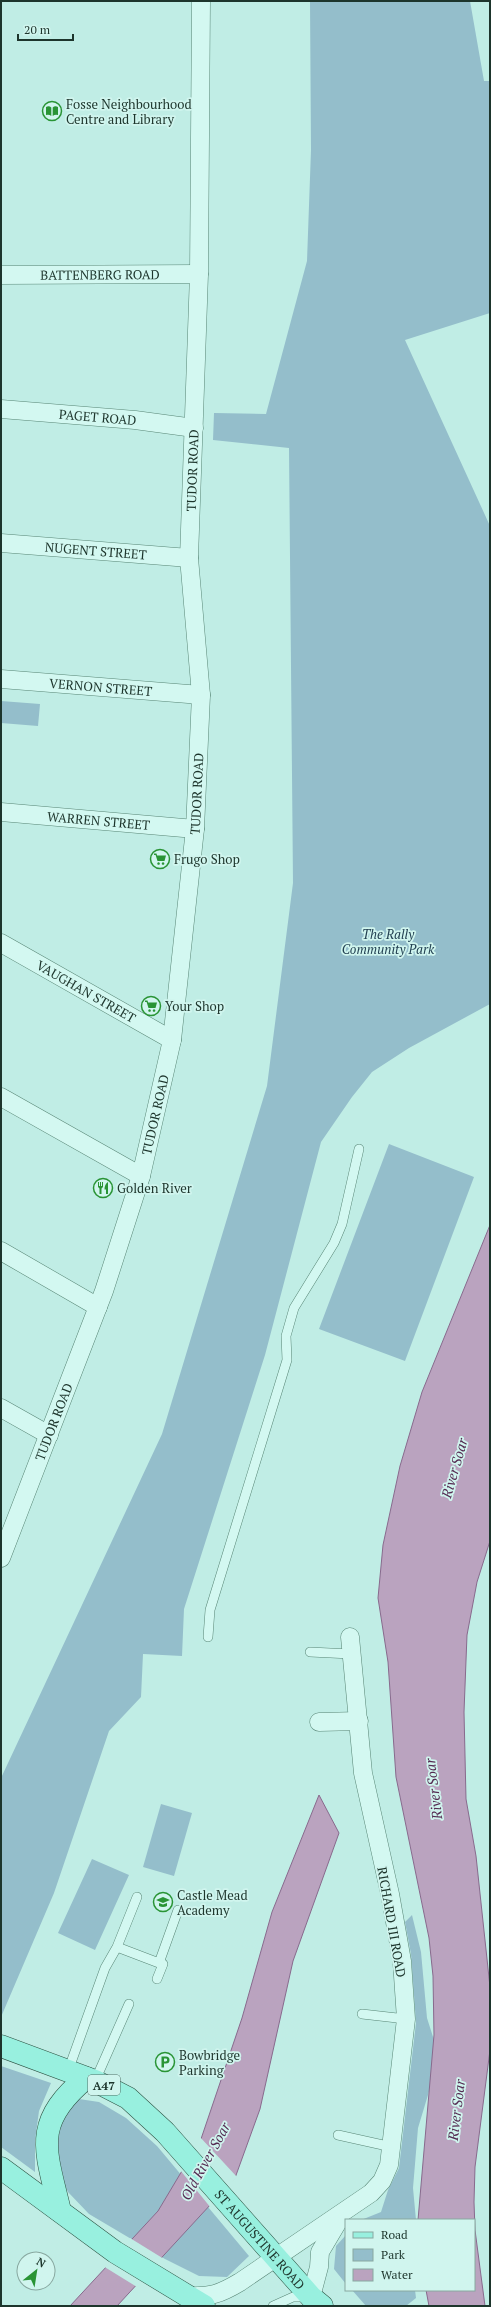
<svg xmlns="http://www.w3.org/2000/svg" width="491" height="2307" viewBox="0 0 491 2307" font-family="'PT Serif',serif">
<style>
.green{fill:#94becb}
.water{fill:#baa3bf;stroke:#886a8d}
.pier{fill:#c0ede5}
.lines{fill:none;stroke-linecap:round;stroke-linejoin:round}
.lane-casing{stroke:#588676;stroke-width:10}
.street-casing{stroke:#588676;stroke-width:19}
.primary-casing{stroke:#2d5343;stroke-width:23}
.lane{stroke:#d3f8f1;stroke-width:9}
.street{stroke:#d3f8f1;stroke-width:18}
.primary{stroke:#98f0df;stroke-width:22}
.labels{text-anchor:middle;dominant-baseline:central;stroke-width:3.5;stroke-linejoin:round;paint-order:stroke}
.shield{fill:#d0f5ee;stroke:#536f66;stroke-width:1}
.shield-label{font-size:12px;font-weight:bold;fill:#1d352c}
.poi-label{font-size:13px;fill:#1d352c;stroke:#d0f5ee;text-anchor:start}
.street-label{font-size:13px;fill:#1d352c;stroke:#d0f5ee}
.park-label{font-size:13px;font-style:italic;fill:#234152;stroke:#d0f5ee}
.water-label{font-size:14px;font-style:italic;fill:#552c53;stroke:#d0f5ee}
</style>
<rect width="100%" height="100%" fill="#c0ede5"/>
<path class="green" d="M310,1H470L484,81H490V313L405,340L490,526V1004L409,1048L372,1072L352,1097L321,1142L265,1355L184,1609L182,1656L143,1654L141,1697L109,1731L54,1893L1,2017V1778L162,1434L267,1086L293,883L289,448L213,440L214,413L266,414L307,261L311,150Z
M1,701L40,704L38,726L1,723Z
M389,1144L474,1177L405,1361L319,1329Z
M161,1804L192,1813L174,1876L143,1867Z
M92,1859L129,1875L95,1950L58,1933Z
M412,1915L421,1952L427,2018L434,2040L431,2085L418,2128L413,2188L416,2220H361L381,2212L388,2190L399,2168L416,2023L411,1954L405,1922Z
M1,2066L51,2083L39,2111L35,2141V2172L1,2147Z
M79,2099L99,2102L126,2118L157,2146L249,2256L227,2277L199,2276L165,2259L89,2214L68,2192L55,2166L54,2143L62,2111Z
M346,2235V2284L334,2269L336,2246Z
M352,2290H415L416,2298L406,2306H366Z"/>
<path class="water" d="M490,1225V1541L477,1582L467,1635L464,1712L466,1799L476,1856L490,1987V2050L475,2167L474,2202L475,2230L485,2306H429L426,2290H474V2220H418L434,2035L433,1976L429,1938L396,1777L388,1662L378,1598L383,1545L400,1466L422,1392Z
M319,1795L339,1833L293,1961L260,2109L235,2178L117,2306H70L158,2211L201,2139L242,2018L272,1912Z"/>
<path class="pier" d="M200,2137L237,2177L211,2208L180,2170Z
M130,2238L164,2259L137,2287L103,2266Z"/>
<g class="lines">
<defs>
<path id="lane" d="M208,1637L210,1610L287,1360L286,1336L294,1308L334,1243L342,1224L359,1149
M310,1652L351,1654
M117,1947L137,1897
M157,1979L163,1964L159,1963
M362,2014L406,2019
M68,2071L105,1968L117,1947L159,1963L178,1910
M95,2081L129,2004
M338,2135L392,2147
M273,2306L293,2297H308"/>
<g id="street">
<path id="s1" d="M1,275L199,274"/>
<path id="s2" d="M1,409L135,420L194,428"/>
<path id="s3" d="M1,543L189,558"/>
<path id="s4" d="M1,679L201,695"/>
<path id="s5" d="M1,812L195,829"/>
<path id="s6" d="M1,943L172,1040"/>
<path d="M1,1097L141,1176"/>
<path d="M1,1251L98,1307"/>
<path d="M1,1408L49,1435"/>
<path id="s7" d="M1,1558L104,1291L141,1176L172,1040L195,829L201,695L189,558L199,274L201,1"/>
<path d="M319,1722L359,1721"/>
<path d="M187,2296C211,2297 220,2294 240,2282L371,2193L382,2181L389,2165L406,2019L402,1961L390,1894L363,1773L350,1637"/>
<path d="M311,2297L319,2267L320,2252L339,2220"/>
</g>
<g id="primary">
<path id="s8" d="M1,2046L95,2081L128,2098L165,2132L311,2297L322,2306"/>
<path d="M1,2168L115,2252L204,2306"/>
<path d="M60,2211C46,2151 31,2123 86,2078"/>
</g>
</defs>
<use href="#lane" class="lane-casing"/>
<use href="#street" class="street-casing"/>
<use href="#primary" class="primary-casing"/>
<use href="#lane" class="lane"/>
<use href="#street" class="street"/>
<use href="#primary" class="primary"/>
</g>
<defs>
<symbol id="library-ring" viewBox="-11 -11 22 22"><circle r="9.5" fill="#d0f5ee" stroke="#299435" stroke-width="1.5"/><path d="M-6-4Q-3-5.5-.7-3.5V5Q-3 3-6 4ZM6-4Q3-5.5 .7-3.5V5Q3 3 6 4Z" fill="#299435"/></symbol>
<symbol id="supermarket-ring" viewBox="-11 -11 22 22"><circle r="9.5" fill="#d0f5ee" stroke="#299435" stroke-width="1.5"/><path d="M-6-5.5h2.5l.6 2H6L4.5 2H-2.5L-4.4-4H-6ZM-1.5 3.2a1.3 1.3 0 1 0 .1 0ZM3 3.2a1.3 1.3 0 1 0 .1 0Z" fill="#299435"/></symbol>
<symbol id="restaurant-ring" viewBox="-11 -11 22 22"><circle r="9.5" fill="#d0f5ee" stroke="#299435" stroke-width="1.5"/><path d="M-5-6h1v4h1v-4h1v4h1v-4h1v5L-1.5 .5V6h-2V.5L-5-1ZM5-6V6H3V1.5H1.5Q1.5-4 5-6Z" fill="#299435"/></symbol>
<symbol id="school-ring" viewBox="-11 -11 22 22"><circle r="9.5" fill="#d0f5ee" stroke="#299435" stroke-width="1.5"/><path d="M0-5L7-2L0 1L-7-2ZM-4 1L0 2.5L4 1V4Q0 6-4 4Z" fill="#299435"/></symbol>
<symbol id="parking-ring" viewBox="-11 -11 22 22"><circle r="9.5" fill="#d0f5ee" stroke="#299435" stroke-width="1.5"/><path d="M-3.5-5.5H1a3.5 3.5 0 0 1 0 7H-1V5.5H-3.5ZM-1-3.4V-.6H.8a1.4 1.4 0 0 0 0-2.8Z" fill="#299435"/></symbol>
</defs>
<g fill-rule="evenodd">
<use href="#library-ring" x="41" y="100" width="22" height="22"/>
<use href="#supermarket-ring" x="149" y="848" width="22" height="22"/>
<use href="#supermarket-ring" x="140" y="995" width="22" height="22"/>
<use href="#restaurant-ring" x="92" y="1177" width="22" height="22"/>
<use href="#school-ring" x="152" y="1891" width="22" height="22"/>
<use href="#parking-ring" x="154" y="2051" width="22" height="22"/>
</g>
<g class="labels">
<rect class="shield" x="88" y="2075" width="32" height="20" rx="3"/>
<g class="shield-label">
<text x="104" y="2085">A47</text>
</g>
<g class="poi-label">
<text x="66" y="104">Fosse Neighbourhood<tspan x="66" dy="15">Centre and Library</tspan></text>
<text x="174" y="859">Frugo Shop</text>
<text x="165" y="1006">Your Shop</text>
<text x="117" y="1188">Golden River</text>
<text x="177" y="1895">Castle Mead<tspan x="177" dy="15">Academy</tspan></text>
<text x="179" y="2055">Bowbridge<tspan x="179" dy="15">Parking</tspan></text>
</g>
<g class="street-label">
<text stroke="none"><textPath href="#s1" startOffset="99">BATTENBERG ROAD</textPath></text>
<text stroke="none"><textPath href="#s2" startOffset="97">PAGET ROAD</textPath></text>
<text stroke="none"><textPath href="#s7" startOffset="1118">TUDOR ROAD</textPath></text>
<text stroke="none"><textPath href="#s3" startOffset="95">NUGENT STREET</textPath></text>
<text stroke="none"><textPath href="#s4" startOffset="100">VERNON STREET</textPath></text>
<text stroke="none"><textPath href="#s7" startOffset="794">TUDOR ROAD</textPath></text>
<text stroke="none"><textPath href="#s5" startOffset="98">WARREN STREET</textPath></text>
<text stroke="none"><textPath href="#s6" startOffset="98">VAUGHAN STREET</textPath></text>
<text stroke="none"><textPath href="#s7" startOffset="470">TUDOR ROAD</textPath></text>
<text stroke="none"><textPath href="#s7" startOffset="146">TUDOR ROAD</textPath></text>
<text transform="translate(392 1922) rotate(80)">RICHARD III ROAD</text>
<text stroke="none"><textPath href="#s8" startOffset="331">ST AUGUSTINE ROAD</textPath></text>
</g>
<g class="park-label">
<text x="388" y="934">The Rally<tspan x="388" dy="15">Community Park</tspan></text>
</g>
<g class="water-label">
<text transform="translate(454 1468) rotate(-74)">River Soar</text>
<text transform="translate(433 1789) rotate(-97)">River Soar</text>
<text transform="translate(456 2110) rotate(-83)">River Soar</text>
<text transform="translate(205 2161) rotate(-61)">Old River Soar</text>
</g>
</g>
<rect width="491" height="2307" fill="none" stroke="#1d352c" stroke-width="4"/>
<rect x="345" y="2219" width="130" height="72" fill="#d0f5ee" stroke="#88a8a0"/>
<rect x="353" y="2232" width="20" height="6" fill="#98f0df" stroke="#88a8a0"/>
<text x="381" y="2239" font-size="12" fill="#1d352c">Road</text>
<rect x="353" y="2249" width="20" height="12" fill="#94becb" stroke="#88a8a0"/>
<text x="381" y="2259" font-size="12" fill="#1d352c">Park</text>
<rect x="353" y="2269" width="20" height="12" fill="#baa3bf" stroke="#88a8a0"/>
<text x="381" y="2279" font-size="12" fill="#1d352c">Water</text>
<g transform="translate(36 2271) rotate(30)"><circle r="19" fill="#d0f5ee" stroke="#88a8a0"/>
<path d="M0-3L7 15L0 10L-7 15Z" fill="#299435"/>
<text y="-6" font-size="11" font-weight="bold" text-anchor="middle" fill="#1d352c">N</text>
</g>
<path d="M18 34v6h55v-6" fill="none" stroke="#1d352c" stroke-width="2"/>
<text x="24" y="34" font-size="12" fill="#1d352c" stroke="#d0f5ee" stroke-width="3" paint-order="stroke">20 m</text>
</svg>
